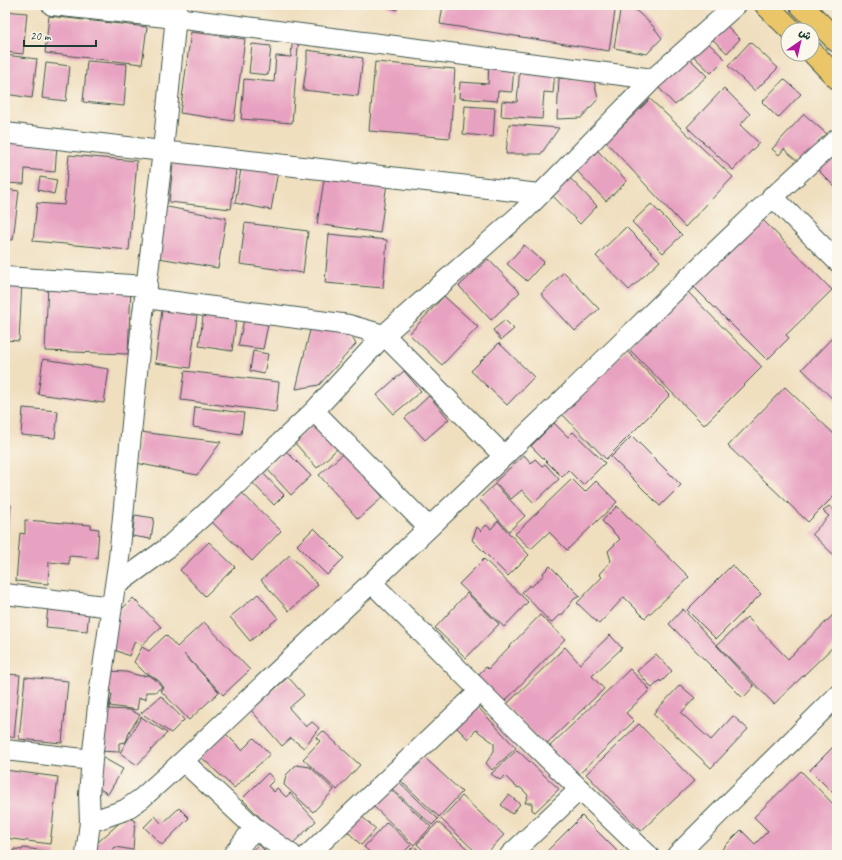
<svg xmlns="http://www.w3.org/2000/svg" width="842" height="860" viewBox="0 0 842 860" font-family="Caveat,'Playpen Sans Arabic',sans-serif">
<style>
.building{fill:#e8a2c1}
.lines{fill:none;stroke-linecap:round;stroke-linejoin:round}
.street-casing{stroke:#3e5549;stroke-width:22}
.primary-casing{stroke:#3e5549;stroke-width:24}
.street{stroke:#fff;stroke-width:20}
.primary{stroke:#ebc669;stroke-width:22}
</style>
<rect width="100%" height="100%" fill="#fbf7ec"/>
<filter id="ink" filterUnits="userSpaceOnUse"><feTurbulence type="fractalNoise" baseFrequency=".025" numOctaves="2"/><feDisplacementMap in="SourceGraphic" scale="8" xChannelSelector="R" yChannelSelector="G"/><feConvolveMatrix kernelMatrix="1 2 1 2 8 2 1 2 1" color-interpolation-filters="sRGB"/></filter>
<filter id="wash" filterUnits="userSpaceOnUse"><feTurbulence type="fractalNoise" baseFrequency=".012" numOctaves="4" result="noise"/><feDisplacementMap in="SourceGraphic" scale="16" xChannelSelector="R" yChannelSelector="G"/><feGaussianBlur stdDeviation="0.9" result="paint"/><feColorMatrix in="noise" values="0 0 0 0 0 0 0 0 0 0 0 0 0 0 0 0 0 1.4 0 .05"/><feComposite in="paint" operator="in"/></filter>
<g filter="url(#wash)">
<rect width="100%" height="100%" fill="#f0dfbf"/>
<g id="blocks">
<path class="building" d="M317,5H338V9Z
M382,5H398L397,10Z
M443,5H616L609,51L440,24Z
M621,5H630L652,25L662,38L647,54L614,48Z
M5,11L27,13L23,54L5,52Z
M49,16L147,27L142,64L45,53Z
M725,24L740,39L727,53L711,38Z
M191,32L245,39L234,121L180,113Z
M293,34L299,35L292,123L241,119L244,79L274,82L276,56L291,57Z
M704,39L725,59L711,73L690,53Z
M750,42L778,68L755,91L728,66Z
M252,44L271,46L268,75L249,73Z
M307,50L363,58L358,96L303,90L307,61Z
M5,55L37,59L32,98L5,94Z
M686,55L707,76L675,105L658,87Z
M87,61L127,64L124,106L83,102Z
M375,62L455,69L450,138L369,131Z
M46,63L70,66L66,101L42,98Z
M489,63L514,65L512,92L498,91L497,101L459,98L460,82L488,84Z
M520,67L555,70L553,93L544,92L542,119L501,116L502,101L517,102Z
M559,78L594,81L598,99L581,118L557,119Z
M784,79L801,94L778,118L762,102Z
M724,88L750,114L740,125L759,143L733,170L687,127Z
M650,99L733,177L685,227L606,142Z
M465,106L495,108L493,137L463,134Z
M804,114L828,135L802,165L784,149L779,155L772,149Z
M509,124L559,128L541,154H506Z
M5,140L57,145L55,172L25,169L24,184L5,183Z
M837,147V189L816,168Z
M596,149L627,181L606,201L575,169Z
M69,155L137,161L129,250L33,241L37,203L64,205Z
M174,155L237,162L231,209L169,202Z
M242,164L278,171L271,210L235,203Z
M325,174L387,183L380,233L317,224Z
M568,176L597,206L580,224L550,193Z
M40,177L57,180L54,194L38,190Z
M5,189L19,191L13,240L5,239Z
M651,204L682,235L663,253L632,222Z
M162,206L226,218L218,268L153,257Z
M760,217L832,290L786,335L789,338L767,360L692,285Z
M245,223L308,231L303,273L240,264Z
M626,227L660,261L629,290L596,256Z
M329,234L387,240L383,288L325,283Z
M524,245L544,262L527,281L507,264Z
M488,259L520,292L491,320L459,286Z
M564,272L599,309L575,331L541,294Z
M5,281L22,282L19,341L5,340Z
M48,284L131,288L128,354L45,351Z
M686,290L762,367L704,425L627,347Z
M444,296L478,327L442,365L409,334Z
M163,303L198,307L190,368L155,363Z
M204,310L237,315L232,351L199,346Z
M245,315L269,320L263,349L238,346Z
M505,320L514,329L501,340L493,330Z
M311,326L349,332L356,344L319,385L296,389Z
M837,333V403L802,369Z
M499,343L534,377L507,405L471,371Z
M626,350L670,395L606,459L561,413Z
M253,351L268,354L264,374L250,371Z
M43,359L109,369L104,403L38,394Z
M185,371L279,382L276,412L181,400Z
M404,371L421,391L394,414L377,395Z
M785,387L837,437V493L808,522L728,446Z
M429,396L449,419L425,440L405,418Z
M195,407L244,413L241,434L193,427Z
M23,408L58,411L55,438L21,435Z
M554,423L568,437L573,432L605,463L583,485L568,470L562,477L531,446Z
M314,424L337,449L317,468L294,442Z
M140,432L221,442L197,475L136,463Z
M632,436L681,485L660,506L611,457Z
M286,451L311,476L291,495L267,469Z
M344,453L383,497L358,519L319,475Z
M524,455L531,463L535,459L542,466L545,464L559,479L534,503L522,490L511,499L495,482Z
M259,469L284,495L274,505L249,479Z
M572,479L585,492L596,481L617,502L567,550L549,532L531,549L515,534Z
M495,484L525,516L509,531L479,499Z
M238,489L281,531L252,561L209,519Z
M5,504L11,505L6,552H5Z
M617,506L689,577L645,618L624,597L599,624L577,603L602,577L599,574L611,561L608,551L620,539L602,521Z
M829,506L837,513V558L812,534L829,516L823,511Z
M135,515L154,518L151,539L132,536Z
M25,520L91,525V528L99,529L97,558L69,556V564L49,562L48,584L16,581L20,533L25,534Z
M498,521L529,555L508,576L472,540L477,527L481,531L486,525L491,529Z
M314,528L344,558L327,575L297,545Z
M209,542L235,567L205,596L180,570Z
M290,555L318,585L289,611L261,580Z
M484,559L528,602L504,627L459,584Z
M732,565L761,594L716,639L687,610Z
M550,566L580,596L574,599L562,615L558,616L551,623L522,592L530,585L531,587L544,575L543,573Z
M467,593L499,624L466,658L435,628Z
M258,594L278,618L250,641L230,617Z
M133,598L161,627L142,645L135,641L129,656L108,647L120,611Z
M48,607L89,611L87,631L46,627Z
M683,609L754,686L743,698L669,624Z
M834,614L837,617V643L774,704L717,645L747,617L788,659Z
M540,615L565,639L502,704L475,678L486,667L488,669Z
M204,622L250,670L223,695L184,654L219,692L189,720L160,690L164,688L159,681L149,674H146L134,662L142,647L149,651L166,635L177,647Z
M610,635L622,648L592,676L604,689L545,745L506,705L565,647L580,664Z
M656,654L672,671L661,682L660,680L652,688L637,671Z
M630,669L650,690L626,713L634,721L577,776L549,747Z
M109,671L126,672L141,676L149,675L157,681L162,687L155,692H146V699L139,698L137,710L110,706L112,694H106Z
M5,674L20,675L14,737L5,736Z
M25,677L68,681L62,743L19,739Z
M288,677L304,695L289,708L306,727L312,722L319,728L304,748L291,738L282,746L251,710Z
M680,685L695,698L681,713L711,740L733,716L748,729L711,768L653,714Z
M161,696L184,720L171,733L141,713Z
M103,699L110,700L109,709L130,710L140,715L130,730L126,742L119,743V752L99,751Z
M477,706L516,748L492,770L486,763L494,751V743L476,730L468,739L455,726Z
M141,717L167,733L137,765L120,753Z
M639,724L694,781L641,831L586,774Z
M323,731L360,765L337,790L303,759L320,741L316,738Z
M225,733L242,750L254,738L270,754L234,788L201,757Z
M837,743V797L810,770Z
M517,750L559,789L535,812L532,810V803H525L528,795L521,788L516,787L505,776L500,780L491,774Z
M98,755L123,769L108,794L92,784Z
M424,757L462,792L439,817L401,781Z
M296,765L310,767L334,790L313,812L284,785L286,775Z
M5,770L58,777L50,844L5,838Z
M801,771L837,808V855H716L741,830L755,844L768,831L754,817Z
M268,773L274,780L268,786L274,792L277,788L286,797L290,793L316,821L289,847L242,799Z
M397,780L438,819L432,825L390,787Z
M388,787L431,827L414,845L372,805Z
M509,795L520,804L512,814L501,805Z
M462,796L504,835L485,855H479L441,819Z
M179,808L189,818L162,845L144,827L155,816L162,824Z
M127,816L135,821L133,850L115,847L109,855H87V852Z
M361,816L376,829L361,845L347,831Z
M582,816L617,851L613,855H543Z
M387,822L411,845L401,855H373L364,847Z
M438,822L474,855H428L417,844Z
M259,844L268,855H247Z
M414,846L423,855H405Z
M23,848L55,852V855H5V852L13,853L14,849L22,850Z
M363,851L367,855H359Z
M622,851L626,855H617Z
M118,852L135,854V855H116Z"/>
</g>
</g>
<g filter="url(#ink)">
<use href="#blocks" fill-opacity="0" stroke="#3e5549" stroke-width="1"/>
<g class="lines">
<defs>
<path id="street" d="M52,5L176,18L653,79
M5,133L539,194
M772,196L837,261
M5,277L147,286
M146,298L349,325L384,335L504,456
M314,411L428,527
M372,583L535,746L648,855
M115,586L166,549L203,516L314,411L384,335L523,212L653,79L736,5
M5,594L112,607
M5,750L92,760
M183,761C313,638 442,516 571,392C659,307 745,220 837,139
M90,822L125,810L142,798L183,761L257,830L292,855
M86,855L90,822L89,794L92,760L100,688L119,558L142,321L163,151L177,5
M233,855L247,837L257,830
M308,855L480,691
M510,855L580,789
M677,855L837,696"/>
<path id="primary" d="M766,5L791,30
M801,5L837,41
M812,52L837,78"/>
</defs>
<use href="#street" class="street-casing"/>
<use href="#primary" class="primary-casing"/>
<use href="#street" class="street"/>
<use href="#primary" class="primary"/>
</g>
</g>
<rect width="842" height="860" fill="none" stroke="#fbf7ec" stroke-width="20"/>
<g transform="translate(800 42) rotate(34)"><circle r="19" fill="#fbf7ec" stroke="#a3ada2"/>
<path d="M0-3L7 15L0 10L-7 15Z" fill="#b5179e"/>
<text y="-6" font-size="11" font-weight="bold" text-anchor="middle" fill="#1f3d34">ش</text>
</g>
<path d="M24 40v6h72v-6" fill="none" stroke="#1f3d34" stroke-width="2"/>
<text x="30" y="40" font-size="12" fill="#1f3d34" stroke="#fbf7ec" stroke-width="3" paint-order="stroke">20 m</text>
</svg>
